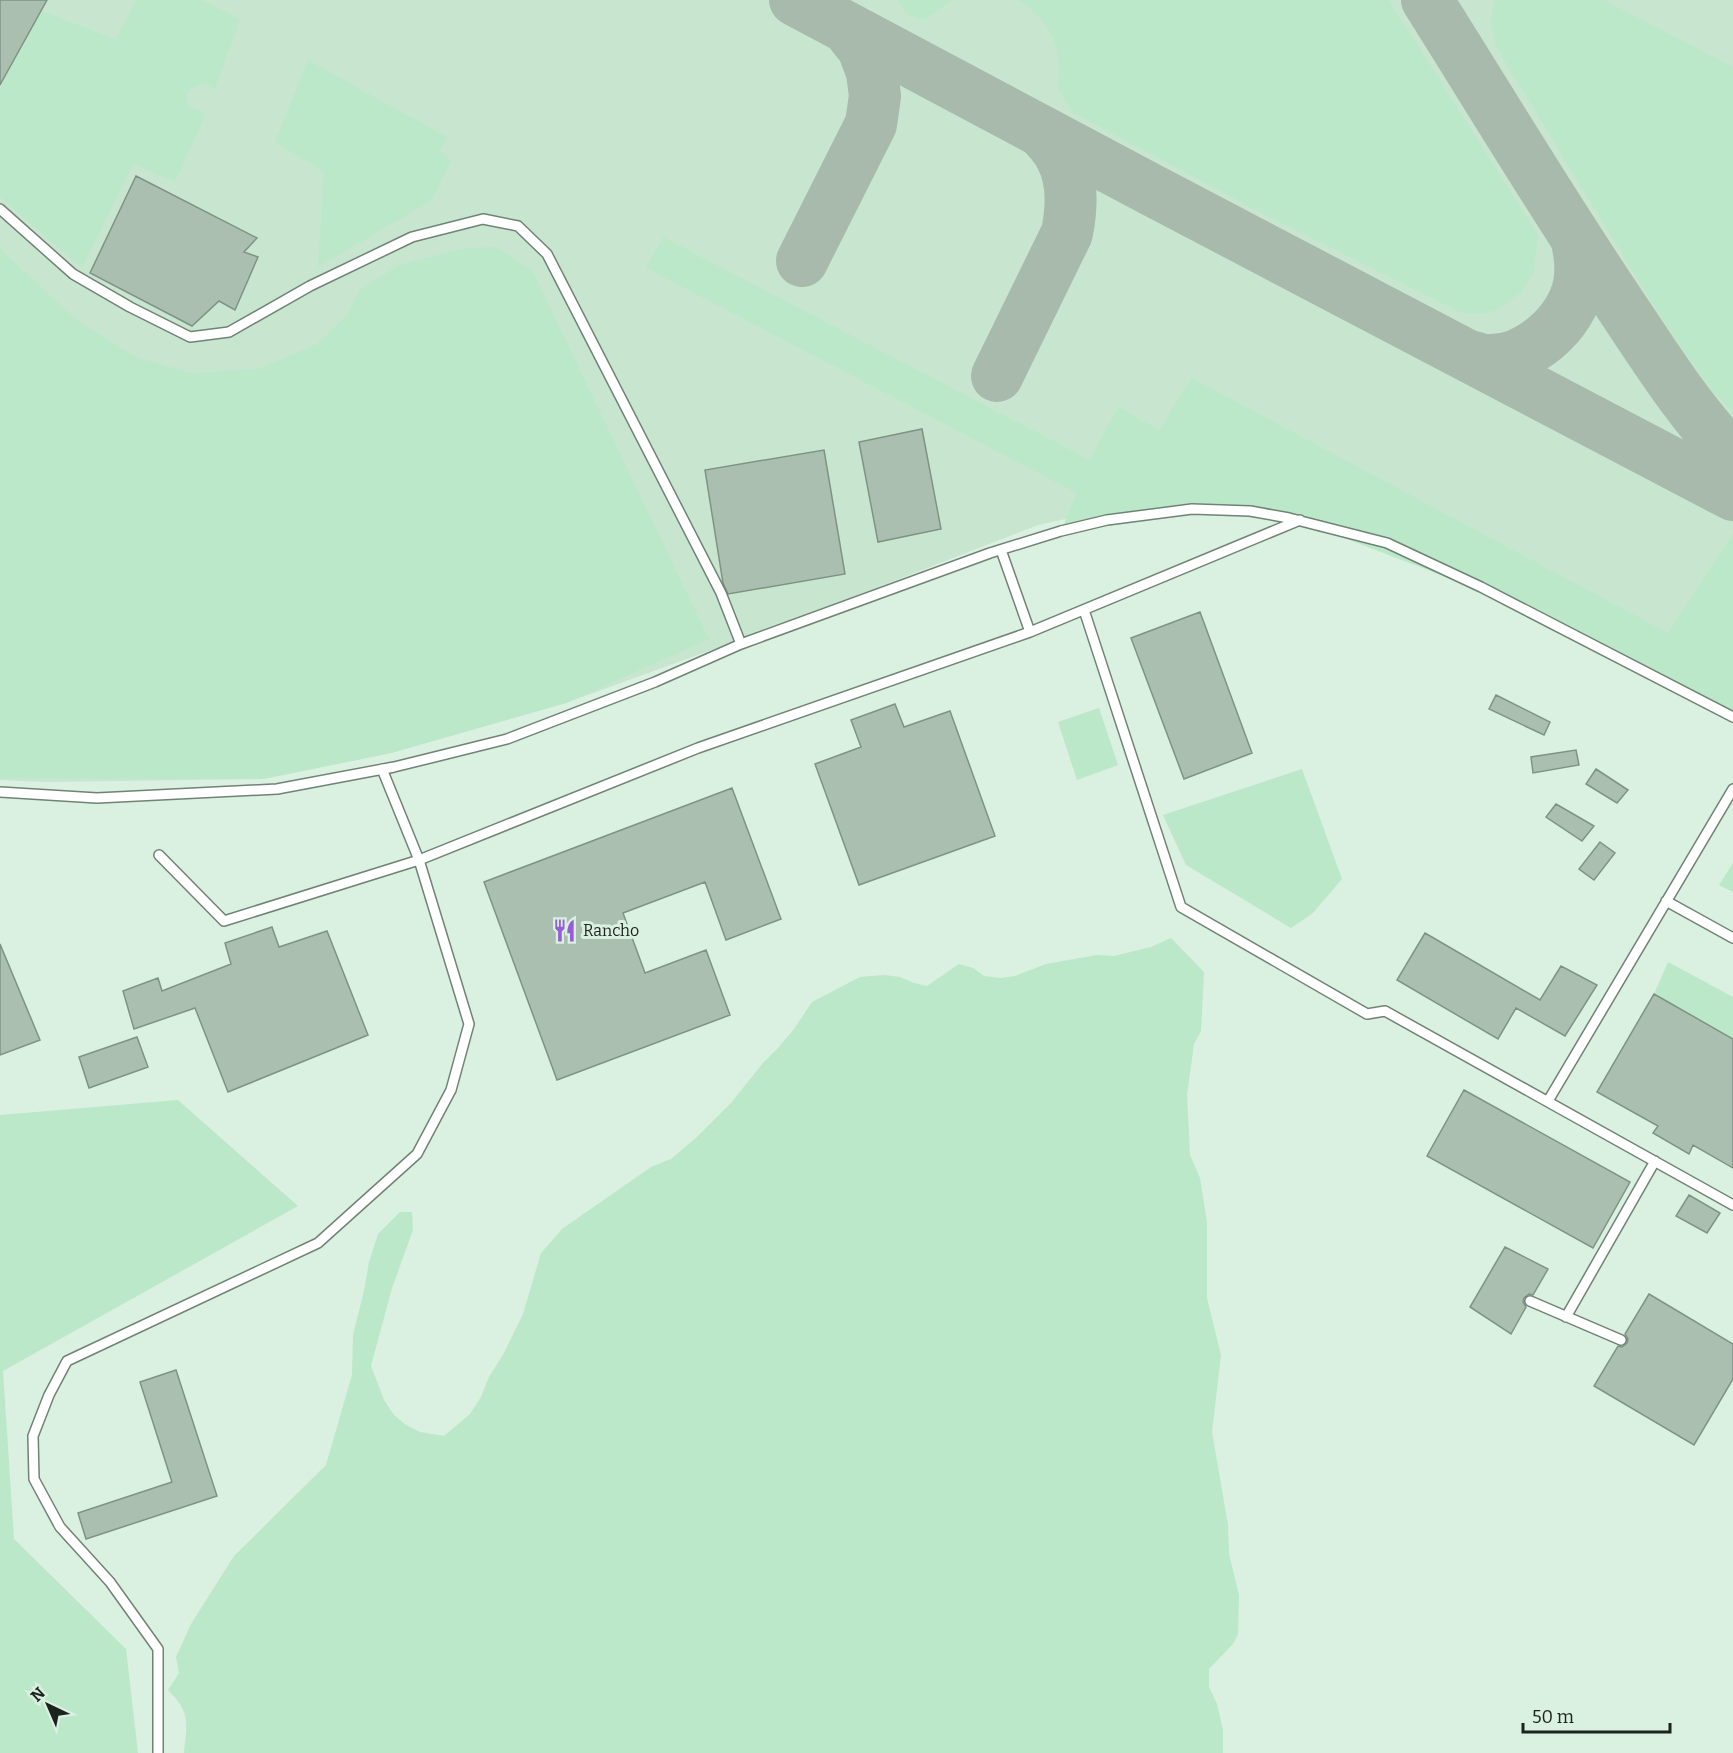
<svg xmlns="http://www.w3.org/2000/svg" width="1733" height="1753" viewBox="0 0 1733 1753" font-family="Bitter,serif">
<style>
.built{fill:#c8e5d0}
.green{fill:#bbe8c8}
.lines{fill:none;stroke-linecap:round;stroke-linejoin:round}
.taxiway{stroke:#a7baac;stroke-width:52}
.building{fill:#aabfb0;stroke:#7f9385;stroke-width:1.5}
.lane-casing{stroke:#708375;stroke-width:12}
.lane{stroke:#fff;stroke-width:9}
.labels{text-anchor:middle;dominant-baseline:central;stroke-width:6;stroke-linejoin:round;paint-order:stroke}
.poi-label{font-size:16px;fill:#1b231d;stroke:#daf0e0;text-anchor:start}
</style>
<rect width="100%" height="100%" fill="#daf0e0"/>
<path class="built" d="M0,0H1733V706L1351,521L1171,496L1038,525L791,621L566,703L391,753L263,779L46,782L0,780Z"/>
<path class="green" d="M136,0H202L240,19L215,89L203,83L186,93L188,106L206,114L175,182L133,164L82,268L0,197V81L41,11L116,39Z
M897,0H952L924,20L907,14Z
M1016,0H1389L1538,235L1534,272L1521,292L1497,310L1479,314L1462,313L1248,206L1072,112C1067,104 1061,96 1059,87C1058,79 1060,71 1059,63C1056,35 1042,13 1016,0Z
M1494,0H1604L1733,67V412L1713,392L1669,331L1504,60C1490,35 1489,27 1494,0Z
M308,60L447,137L440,151L451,161L431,201L318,267L324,172L275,142Z
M663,237L1090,460L1118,407L1159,430L1192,378L1668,633L1733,533V713L1506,600L1300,521L1192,509L1061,531L1077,493L646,268Z
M496,247L532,270L709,639L566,703L391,753L263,779L0,778V249L78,321L136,357L191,373L258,369L317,344L347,316L360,290L399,265L465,248Z
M1099,708L1118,765L1077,780L1058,722Z
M1302,769L1342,879L1313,913L1291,928L1186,865L1163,815Z
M1733,863V892L1719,885Z
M1171,938L1204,972L1201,1031L1194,1044L1187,1095L1190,1155L1200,1178L1207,1222V1298L1221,1355L1212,1432L1228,1525L1229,1554L1239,1595L1238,1634L1233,1644L1209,1669V1687L1217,1704L1223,1730V1753H184C187,1722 191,1713 168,1690L179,1673L176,1657L191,1624L234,1556L326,1465L352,1375L353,1335L364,1291L369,1262L378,1234L400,1212H412L413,1230L392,1288L371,1366L384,1400L394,1415L406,1425L420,1432L444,1436L470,1414L481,1397L489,1377L504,1353L523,1314L541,1253L562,1229L651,1167L671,1159L697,1137L731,1103L763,1063L778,1048L794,1029L812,1002L860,977L884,975L900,977L914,983L927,986L959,964L973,968L984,976L1001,978L1015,976L1046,964L1097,955L1114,956L1151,947Z
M1668,962L1733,997V1039L1654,994Z
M178,1100L298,1206L3,1371L14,1539L126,1649L138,1753H0V1115Z"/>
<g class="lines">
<path class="taxiway" d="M795,0L1148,188L1733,495
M1427,0C1490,100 1551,202 1617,300C1653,354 1688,410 1733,457
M802,261L871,124L875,96L872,72L863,48L847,28
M1469,356C1474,357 1481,360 1487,360C1528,362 1572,323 1579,284C1582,268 1580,253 1576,238
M997,376L1067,233C1072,208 1073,178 1060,155C1056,147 1049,140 1043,133"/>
</g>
<path class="building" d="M0,0H47L0,85Z
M136,176L257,238L244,252L258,257L235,310L219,301L192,326L90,273Z
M922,429L941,529L878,542L859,442Z
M824,450L845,574L728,594L723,583L705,470Z
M1200,612L1252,753L1184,779L1131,638Z
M1496,695L1550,722L1544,735L1489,709Z
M895,704L904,727L950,711L995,836L859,885L815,764L861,747L851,720Z
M1576,750L1579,765L1533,773L1531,757Z
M1596,769L1628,790L1617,803L1586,784Z
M732,788L781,919L726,940L705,882L623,913L645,973L706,950L730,1015L557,1080L484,882Z
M1556,804L1594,826L1582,841L1546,817Z
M1600,842L1615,853L1594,880L1579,869Z
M272,927L279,947L327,931L368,1035L228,1092L195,1008L134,1029L123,991L158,978L162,991L231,964L225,943Z
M1425,933L1540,1000L1561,966L1597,985L1565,1036L1516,1008L1498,1039L1397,980Z
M0,944L40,1040L0,1055Z
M1654,994L1733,1039V1168L1693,1145L1689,1154L1653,1133L1658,1126L1597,1092Z
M137,1037L148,1067L89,1088L79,1057Z
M1464,1090L1630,1182L1593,1248L1427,1156Z
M1689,1195L1720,1213L1707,1233L1676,1216Z
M1505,1247L1548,1269L1533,1295L1529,1294L1524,1298L1523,1302L1526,1307L1511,1334L1470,1307Z
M1649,1294L1733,1344V1379L1694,1445L1594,1386L1618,1346L1622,1347L1627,1343L1628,1339L1625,1334Z
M176,1370L217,1496L86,1539L78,1513L172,1482L140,1382Z"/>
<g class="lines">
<defs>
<path id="lane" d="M0,209L73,274L130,307L190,337L229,332L310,286L412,237L483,219L518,226L547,254L721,593L741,644
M1001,550L1030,632L1300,520
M1084,610L1181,907L1367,1014L1385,1011L1733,1205
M0,792L97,798L277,789L394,767L507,739L655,682L741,644L990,553L1061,531L1107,520L1192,509L1250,511L1289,518L1387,543L1481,587L1733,717
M159,855L224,921L419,860L698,748L1030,632
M1666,901L1733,938
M1548,1101L1733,789
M1530,1301L1621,1340
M1566,1317L1655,1161
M158,1753V1649L110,1582L60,1527L34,1479L33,1436L49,1395L67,1361L318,1243L417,1154L451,1090L469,1024L419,860L382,769"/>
</defs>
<use href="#lane" class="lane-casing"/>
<use href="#lane" class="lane"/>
</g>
<defs>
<symbol id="restaurant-bare" viewBox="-9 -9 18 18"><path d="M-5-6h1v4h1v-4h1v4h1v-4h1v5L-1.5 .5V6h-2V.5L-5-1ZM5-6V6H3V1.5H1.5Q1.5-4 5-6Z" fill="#975dd4" stroke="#daf0e0" stroke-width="2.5" paint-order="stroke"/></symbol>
</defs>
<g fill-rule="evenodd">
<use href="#restaurant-bare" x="548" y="914" width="33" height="33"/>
</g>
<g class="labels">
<g class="poi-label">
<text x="583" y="930">Rancho</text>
</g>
</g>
<g transform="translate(48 1705) rotate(316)" stroke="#daf0e0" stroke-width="4.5" paint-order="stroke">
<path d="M0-4.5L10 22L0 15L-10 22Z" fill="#1b231d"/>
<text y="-9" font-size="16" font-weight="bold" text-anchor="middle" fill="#1b231d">N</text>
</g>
<path d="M1523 1723v9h147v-9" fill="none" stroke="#1b231d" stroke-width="3"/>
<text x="1532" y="1723" font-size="18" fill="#1b231d" stroke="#daf0e0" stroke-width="4.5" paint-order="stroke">50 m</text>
</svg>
